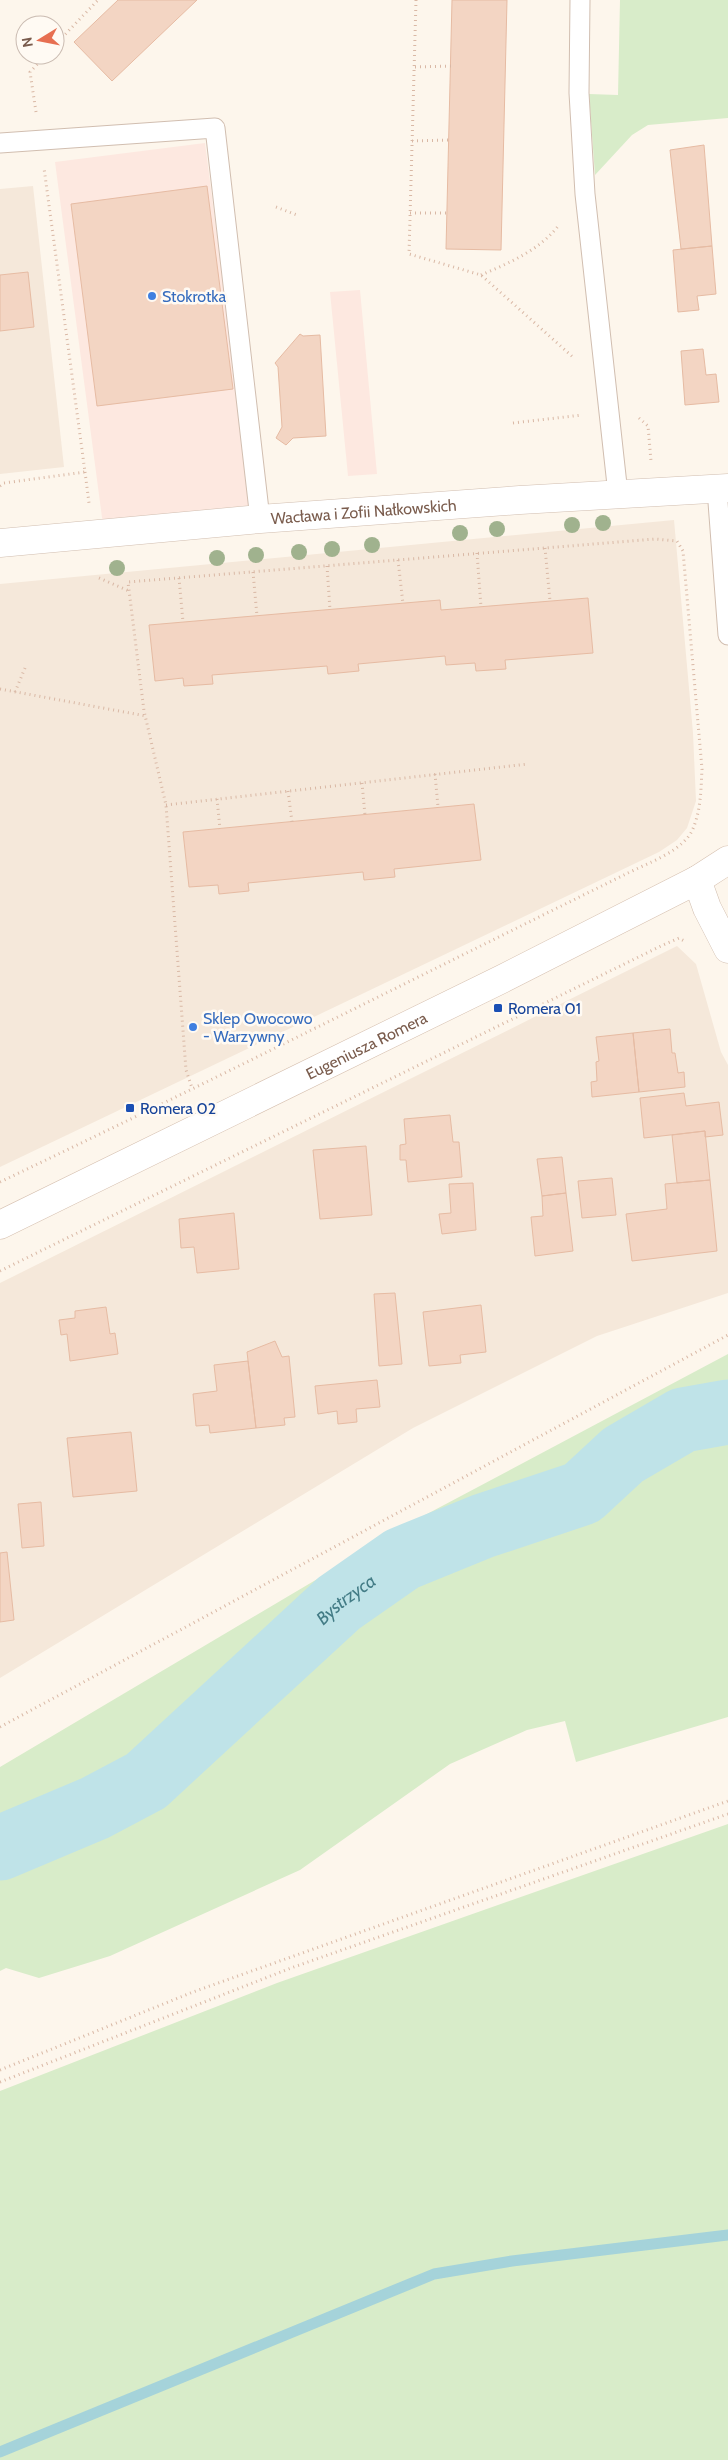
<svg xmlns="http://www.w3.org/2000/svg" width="728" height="2460" viewBox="0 0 728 2460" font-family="Cabin,sans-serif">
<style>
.residential{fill:#f5e8da}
.commercial{fill:#fde8e0}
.green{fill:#d8ecc9}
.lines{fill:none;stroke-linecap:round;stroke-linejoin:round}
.stream{stroke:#a5d3da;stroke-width:11}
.river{stroke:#bfe3e8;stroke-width:65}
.building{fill:#f3d5c3;stroke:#e6bba3}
.lane-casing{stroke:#d1beb0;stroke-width:21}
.street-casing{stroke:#d1beb0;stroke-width:29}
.secondary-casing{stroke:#d6c0b0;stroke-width:29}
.path{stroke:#d9b8a5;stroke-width:3;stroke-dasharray:1 4;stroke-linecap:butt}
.lane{stroke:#fff;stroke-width:19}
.street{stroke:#fff;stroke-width:28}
.secondary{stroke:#fff;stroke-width:28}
.tree{fill:#a0b28e}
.shop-dot{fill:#3f7fe0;stroke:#fffaf3;stroke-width:2}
.transit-dot{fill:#1a4fb4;stroke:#fffaf3;stroke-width:2}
.labels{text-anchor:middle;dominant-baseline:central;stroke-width:5;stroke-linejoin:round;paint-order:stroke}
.shop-label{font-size:16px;fill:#366cbe;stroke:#fffaf3;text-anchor:start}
.street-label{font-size:16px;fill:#7a5c4d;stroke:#fffaf3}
.transit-label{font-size:16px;fill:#164399;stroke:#fffaf3;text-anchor:start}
.water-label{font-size:18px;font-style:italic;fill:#437c86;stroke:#fffaf3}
</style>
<rect width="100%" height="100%" fill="#fdf6ec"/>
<path class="residential" d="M33,186L64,467L0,474V189Z
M674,520L693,733L696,801L687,828L677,840L659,852L0,1167V584Z
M677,946L696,964L721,1052L728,1065V1293L597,1336L413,1428L0,1678V1283Z"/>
<path class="commercial" d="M205,143L252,505L103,525L55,162Z
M360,290L377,474L348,476L330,292Z"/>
<path class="green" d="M620,0H728V118L648,125L632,135L595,175L589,94L618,95Z
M728,1354V1717L576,1762L565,1721L527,1730L450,1764L300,1870L110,1956L39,1978L6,1968L0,1971V1767L427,1514Z
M728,1824V2460H0V2091L277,1983Z"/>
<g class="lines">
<path class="stream" d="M0,2452L434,2274L512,2261L728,2235"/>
<path class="river" id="s1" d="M0,1848L95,1808L146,1781L339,1603L402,1559L483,1526L582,1493L623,1455L683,1420L728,1412"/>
</g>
<path class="building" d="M118,0H197L112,81L74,42Z
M452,0H507L501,250L446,249Z
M704,145L712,246L681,249L670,150Z
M207,186L233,389L97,406L71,204Z
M712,246L716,294L697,296L699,310L678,312L673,250Z
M28,272L34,327L0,331V275Z
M300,334L303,336L320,335L326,436L293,438L286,445L276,438L282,427L278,367L275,363Z
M703,349L706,375L716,374L719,402L685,405L681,351Z
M588,598L593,653L505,660L506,669L476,671L475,663L446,665L445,656L358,664L359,671L328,674L327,666L212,675L213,684L184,686L183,678L155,681L149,625L440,600L441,610Z
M474,804L481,860L394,869L395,877L364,880L363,872L248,883L249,891L219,894L218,885L189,887L183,832Z
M670,1029L672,1053H675L678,1073L684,1072L685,1087L639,1092L633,1033Z
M633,1033L639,1092L592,1097L591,1082L597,1081L596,1062L599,1061L596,1037Z
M684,1093L686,1106L719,1102L723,1135L705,1137V1131L644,1138L640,1098Z
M450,1115L453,1142H459L462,1177L408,1182L406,1160H400V1145L406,1144L404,1119Z
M705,1131L710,1180L677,1183L672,1135Z
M366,1146L372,1215L320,1219L313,1150Z
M562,1157L566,1193L542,1196L537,1159Z
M612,1178L616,1215L582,1218L578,1181Z
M710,1180L717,1251L632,1261L626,1214L667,1209L665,1184Z
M473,1183L476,1230L442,1234L439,1214L451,1213L449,1184Z
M566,1193L573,1251L535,1256L531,1217L543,1216L542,1196Z
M234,1213L239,1269L197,1273L194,1247L181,1248L179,1219Z
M395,1293L402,1364L379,1366L374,1294Z
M481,1305L486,1352L460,1355L461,1363L429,1366L423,1312Z
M106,1307L110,1334L115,1333L118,1354L70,1361L67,1334L61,1335L59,1320L75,1318V1311Z
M275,1341L282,1357L289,1356L295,1417L284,1418L285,1425L256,1428L247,1352Z
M248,1361L256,1428L210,1433L209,1425L196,1426L193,1394L217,1391L214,1365Z
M377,1380L380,1407L356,1409L357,1422L338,1424L337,1411L318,1414L315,1386Z
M131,1432L137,1491L73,1497L67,1438Z
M41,1502L44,1546L22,1548L18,1504Z
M7,1552L14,1620L0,1622V1553Z"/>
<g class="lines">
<defs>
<path id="lane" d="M580,0L579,93L585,194L618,494
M0,143L215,128L260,519
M717,489L728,635"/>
<g id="street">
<path id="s2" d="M0,543L260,519L520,500L728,488"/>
<path d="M697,880L707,908L728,949"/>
</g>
<g id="secondary">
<path id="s3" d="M0,1225L504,978L697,880L728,860"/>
</g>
</defs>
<use href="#lane" class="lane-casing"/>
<use href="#street" class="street-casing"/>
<use href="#secondary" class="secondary-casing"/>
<path class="path" d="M416,0L409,254L481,275L574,358
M55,45L98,0
M415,67L451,66
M36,112L30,72L46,55
M412,141L449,140
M276,207L297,215
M410,213H447
M481,275C509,263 540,250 559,225
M639,418L648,426L651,461
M513,423L582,415
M85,472L89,503
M0,486L4,483L85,472L44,168
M545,548L550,601
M477,553L481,607
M398,560L403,604
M327,566L330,610
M253,572L257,616
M99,578L129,591
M179,578L183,622
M0,689L146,716
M15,692L25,668
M435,774L438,807
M362,783L365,815
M288,791L292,822
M217,799L220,829
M166,805L528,764
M0,1182C210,1082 417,977 626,874C647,863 686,851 694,826C701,808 701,788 702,769L683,551L677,541L655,539L128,582L144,711L166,805L186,1070L192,1088
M0,1271L663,945L679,938L686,942
M0,1727L728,1335
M0,2070L193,1992L728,1801
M0,2082L291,1968L728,1814"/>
<use href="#lane" class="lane"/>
<use href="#street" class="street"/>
<use href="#secondary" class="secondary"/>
</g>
<g class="tree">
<circle cx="603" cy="523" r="8"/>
<circle cx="572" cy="525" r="8"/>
<circle cx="497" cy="529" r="8"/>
<circle cx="460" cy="533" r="8"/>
<circle cx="372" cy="545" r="8"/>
<circle cx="332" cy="549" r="8"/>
<circle cx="299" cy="552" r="8"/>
<circle cx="256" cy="555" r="8"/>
<circle cx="217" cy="558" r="8"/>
<circle cx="117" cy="568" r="8"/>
</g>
<g class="shop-dot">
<circle cx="152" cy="296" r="5"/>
<circle cx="193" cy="1027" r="5"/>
</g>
<g class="transit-dot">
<rect x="493" y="1003" width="10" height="10" rx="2.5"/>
<rect x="125" y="1103" width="10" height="10" rx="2.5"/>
</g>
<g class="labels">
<g class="shop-label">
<text x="162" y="296">Stokrotka</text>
<text x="203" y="1018">Sklep Owocowo<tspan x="203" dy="18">- Warzywny</tspan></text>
</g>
<g class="street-label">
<text stroke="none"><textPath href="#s2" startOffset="365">Wacława i Zofii Nałkowskich</textPath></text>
<text stroke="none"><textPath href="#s3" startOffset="408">Eugeniusza Romera</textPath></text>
</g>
<g class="transit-label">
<text x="508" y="1008">Romera 01</text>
<text x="140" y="1108">Romera 02</text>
</g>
<g class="water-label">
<text stroke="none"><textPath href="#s1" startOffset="431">Bystrzyca</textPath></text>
</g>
</g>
<g transform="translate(40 40) rotate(260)"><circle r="24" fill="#fffaf3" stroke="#cabbb1"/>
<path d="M0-4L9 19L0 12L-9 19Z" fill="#e76f51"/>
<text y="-8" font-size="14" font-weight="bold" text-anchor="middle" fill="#7a5c4d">N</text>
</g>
</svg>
